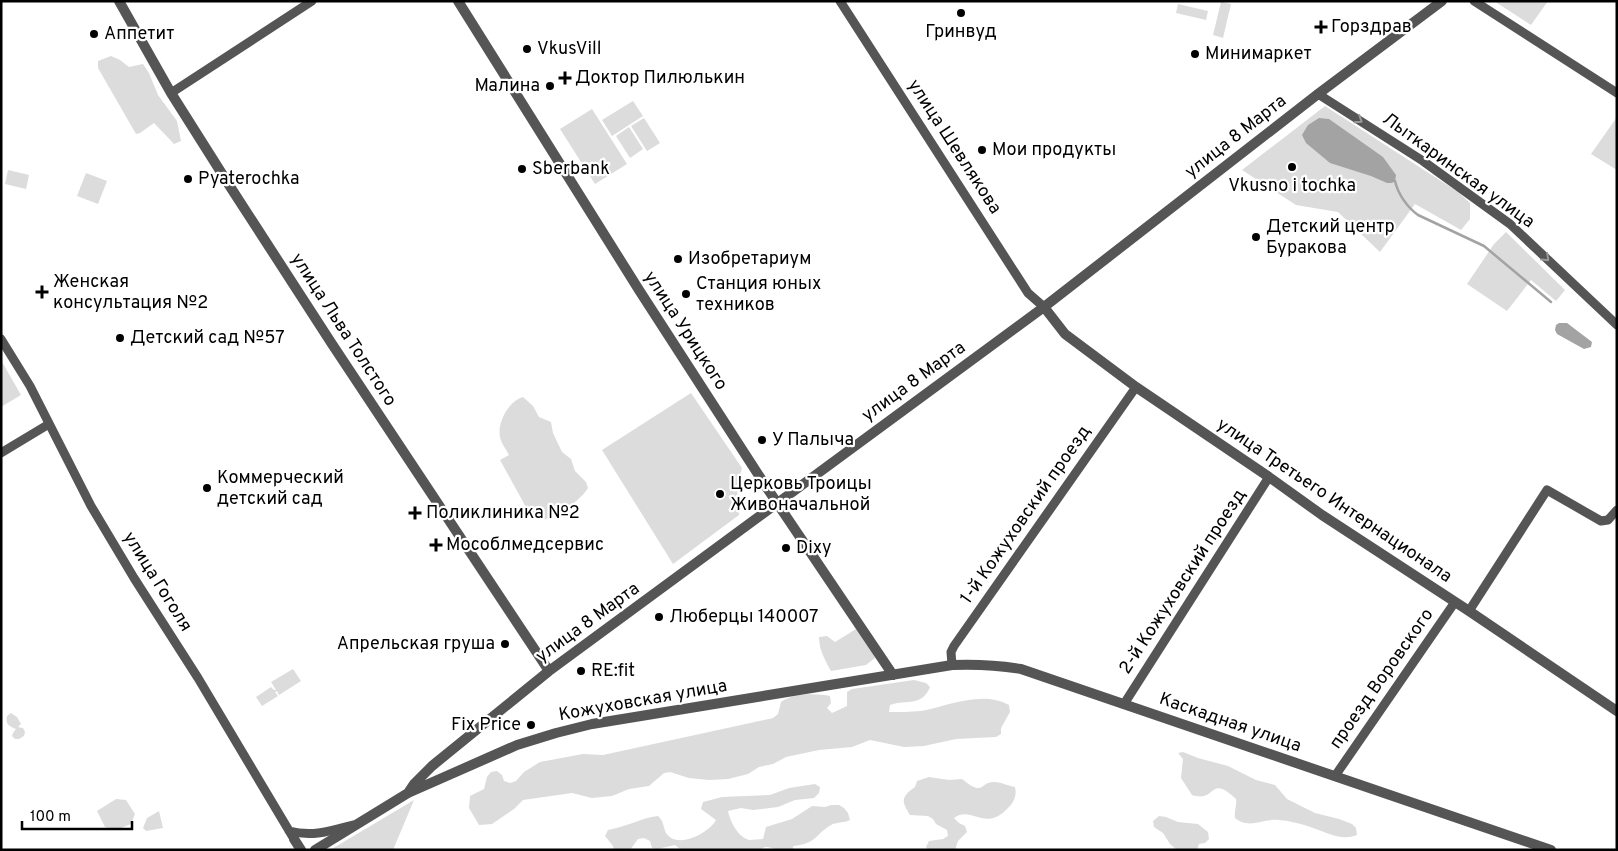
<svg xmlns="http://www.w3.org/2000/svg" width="1618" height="851" viewBox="0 0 1618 851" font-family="Overpass,sans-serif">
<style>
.green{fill:#dcdcdc}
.water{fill:#a3a3a3}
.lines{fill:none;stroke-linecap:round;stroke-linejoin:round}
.stream{stroke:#a3a3a3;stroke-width:2.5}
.minor{stroke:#555;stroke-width:9}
.tertiary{stroke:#555;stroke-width:10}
.oneway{stroke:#999}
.poi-dot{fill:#000;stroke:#fff;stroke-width:2}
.labels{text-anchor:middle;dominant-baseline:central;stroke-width:4.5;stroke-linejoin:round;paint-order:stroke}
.poi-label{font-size:18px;fill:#000;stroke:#fff;text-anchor:start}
.street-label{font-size:18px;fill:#000;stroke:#fff}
</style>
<rect width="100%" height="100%" fill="#fff"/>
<path class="green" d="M1494,1H1548L1531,25Z
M1221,2L1231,4L1223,38L1213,35Z
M1178,4L1208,11L1206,20L1176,13Z
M111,56L120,60L129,67L143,64L149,73L158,95L177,121L181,141L174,144L154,123L140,133L136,134L98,68V61Z
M633,101L643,116L612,136L602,120Z
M1325,106L1458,192L1470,203V219L1461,230L1415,204L1380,252L1338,212L1296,205L1242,170Z
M592,109L627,164L595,184L560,129Z
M1617,117V170L1591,154Z
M644,118L660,143L647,151L631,126Z
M629,127L643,149L630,158L616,136Z
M8,170L29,175L26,189L5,184Z
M86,173L107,181L98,204L77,196Z
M1506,232L1565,290L1556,301L1531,280L1507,311L1467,284L1494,244Z
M1,360L21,395L1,407Z
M691,393L742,468L737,487L739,515L673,564L602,450Z
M523,397L533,406L539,417L551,422L553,433L562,452L571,459L575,471L586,482L588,488C582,499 553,521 540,520C537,520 535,519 532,518L500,460L509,455C506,449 501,443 500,437C497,422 509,401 523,397Z
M856,629L871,648L875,658L866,665L831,671C825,660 819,650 819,637L827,636L835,642Z
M293,669L301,681L279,695L277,691L275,692L278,696L262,706L256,697L271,687L274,690H276L271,682Z
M914,680L926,683L930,687C922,707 907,699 890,705L889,712C900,712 910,712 921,711C949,706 981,690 1009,705L1010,712L1001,728V734L996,737L956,739L924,746L904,747L870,740L852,747L819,750L786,757L773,764L759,767L748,774L728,779L709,780L689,778L670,772L664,773L649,786L629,789L612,796L592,798L572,793L523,800L514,809L492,824L479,825L469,808L470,796L484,789L487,777L491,772L497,771L502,775L504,781L510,783L516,781L524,772L540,762L583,754L603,755L773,718L778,714L781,702C793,693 816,693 830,696L831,703L827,708L832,713L847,706V692L852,689Z
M11,713L17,717L21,724L18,727L23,728L25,732L24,736L19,739H15L12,736L13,733L16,729C9,726 5,724 7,716Z
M1183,752L1198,758L1228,766L1256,780L1275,785L1287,799L1315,813L1339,819L1352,824L1356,828L1357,835C1341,841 1328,833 1313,828C1303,824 1290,821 1279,820C1262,818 1250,830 1235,818C1234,811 1237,806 1236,799C1209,773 1217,803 1192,795L1181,778L1183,759L1178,753Z
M929,777L949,780L962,779C985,798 979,781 995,782C1001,782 1008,786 1015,787C1017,795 1014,802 1008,808C985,833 972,805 954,818L959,823L965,826L967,832L958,841L955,850H928L926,847L929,841L943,839L948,836L947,830L936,824L933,819L928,816L910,815C901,801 901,797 915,787L917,781Z
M815,784L820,787L819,793L814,798L795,800L778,807L753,810L741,808L728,811C730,821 738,838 750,840C754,840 759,839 763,839L766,827L792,819L812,806L825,807L831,805H839L844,808L848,813L850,820C844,823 836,822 831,825C813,836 818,843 793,846V850C788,850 784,850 779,850C771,849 767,844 759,850H679L680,849L675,845L657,849L652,848L650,841L644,838L638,839L630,850H614L613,846L605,836L608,830C626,827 641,818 658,816C664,821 663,827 666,833C677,850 709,833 716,820L701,809L703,802L722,797L770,795L789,788Z
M116,799L126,800L135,814L131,824L116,830L105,827L97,811Z
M414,800L393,850H330Z
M159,811L163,828L146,831L143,828L147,818Z
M1159,816L1166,817L1178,822L1198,824L1208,832L1209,839L1205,843L1199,844L1197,850H1177L1170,844L1163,833L1154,827L1153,821Z"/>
<path class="water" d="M1319,118L1329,119L1383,157L1396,175L1395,181L1392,183H1387L1371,176L1330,163L1306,143L1302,135L1308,125Z
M1559,323H1567L1592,342L1591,347L1584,349L1557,334L1555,330L1556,325Z"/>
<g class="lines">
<path class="stream" d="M1395,181C1398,194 1407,207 1418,215L1484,246L1551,302"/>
<path class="minor" d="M840,1L1028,293L1044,307
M1474,1L1617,93
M171,93L312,1
M1318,94L1423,161L1510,224L1617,325
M1,339L30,386L91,506L134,578L198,678L294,839
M1,453L49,424
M1469,611L1547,490L1601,521L1608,520L1617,510
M952,665L951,652L954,646L1136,387
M1124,704L1269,477
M1335,776L1455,602
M289,831C313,837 330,831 353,825"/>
<path class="tertiary" d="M119,1L171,93L231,188L332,344L549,671
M458,1L639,290L767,488L893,675
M1044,307L1065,334L1136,387L1269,477L1322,515L1469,611L1617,711
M408,793L414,784L432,766L549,671L1044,307L1318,94L1442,1
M294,839L301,850
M315,850L408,793L517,745L556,733L592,724L952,665C977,664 997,665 1021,669L1551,850"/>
</g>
<defs><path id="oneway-chevron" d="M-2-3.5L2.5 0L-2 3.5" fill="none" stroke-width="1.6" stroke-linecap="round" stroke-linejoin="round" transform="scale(1.25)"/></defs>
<g class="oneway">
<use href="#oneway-chevron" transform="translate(1359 120) rotate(33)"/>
<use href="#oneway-chevron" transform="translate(1546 258) rotate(43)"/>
</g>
<g class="poi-dot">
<circle cx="961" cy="13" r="5"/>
<path d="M1318.5 19.5h5v5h5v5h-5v5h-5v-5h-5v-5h5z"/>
<circle cx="94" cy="34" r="5"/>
<circle cx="527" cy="49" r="5"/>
<circle cx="1195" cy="54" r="5"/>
<path d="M562.5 70.5h5v5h5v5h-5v5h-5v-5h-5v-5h5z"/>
<circle cx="550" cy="86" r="5"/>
<circle cx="982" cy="150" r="5"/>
<circle cx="1292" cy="167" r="5"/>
<circle cx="522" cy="169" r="5"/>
<circle cx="188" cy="179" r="5"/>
<circle cx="1256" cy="237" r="5"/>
<circle cx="678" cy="259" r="5"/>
<path d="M39.5 284.5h5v5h5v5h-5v5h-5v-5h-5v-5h5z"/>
<circle cx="686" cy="294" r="5"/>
<circle cx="120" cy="338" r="5"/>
<circle cx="762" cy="440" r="5"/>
<circle cx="207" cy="488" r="5"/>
<circle cx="720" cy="494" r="5"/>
<path d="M412.5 505.5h5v5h5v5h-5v5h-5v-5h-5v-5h5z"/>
<path d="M433.5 537.5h5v5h5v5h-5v5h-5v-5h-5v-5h5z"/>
<circle cx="786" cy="548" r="5"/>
<circle cx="659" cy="617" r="5"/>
<circle cx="505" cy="644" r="5"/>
<circle cx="581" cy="671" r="5"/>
<circle cx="531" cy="725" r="5"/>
</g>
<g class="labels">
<g class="poi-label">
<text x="1331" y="27">Горздрав</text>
<text x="961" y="32" text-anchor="middle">Гринвуд</text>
<text x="104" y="34">Аппетит</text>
<text x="537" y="49">VkusVill</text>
<text x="1205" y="54">Минимаркет</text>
<text x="575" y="78">Доктор Пилюлькин</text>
<text x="540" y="86" text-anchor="end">Малина</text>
<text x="992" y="150">Мои продукты</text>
<text x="532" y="169">Sberbank</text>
<text x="198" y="179">Pyaterochka</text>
<text x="1292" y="186" text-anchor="middle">Vkusno i tochka</text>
<text x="1266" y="227">Детский центр<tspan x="1266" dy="21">Буракова</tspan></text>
<text x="688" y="259">Изобретариум</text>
<text x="53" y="282">Женская<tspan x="53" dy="21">консультация №2</tspan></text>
<text x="696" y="284">Станция юных<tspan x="696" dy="21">техников</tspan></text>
<text x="130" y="338">Детский сад №57</text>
<text x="772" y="440">У Палыча</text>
<text x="217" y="478">Коммерческий<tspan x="217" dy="21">детский сад</tspan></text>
<text x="730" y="484">Церковь Троицы<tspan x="730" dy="21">Живоначальной</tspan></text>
<text x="426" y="513">Поликлиника №2</text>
<text x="446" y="545">Мособлмедсервис</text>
<text x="796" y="548">Dixy</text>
<text x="669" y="617">Люберцы 140007</text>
<text x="495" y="644" text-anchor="end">Апрельская груша</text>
<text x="591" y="671">RE:fit</text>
<text x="521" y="725" text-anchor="end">Fix Price</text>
</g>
<g class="street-label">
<text transform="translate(1236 137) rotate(-38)">улица 8 Марта</text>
<text transform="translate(954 147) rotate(57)">улица Шевлякова</text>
<text transform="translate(1458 171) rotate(36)">Лыткаринская улица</text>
<text transform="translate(343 330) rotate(57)">улица Льва Толстого</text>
<text transform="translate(685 331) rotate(57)">улица Урицкого</text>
<text transform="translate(914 382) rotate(-36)">улица 8 Марта</text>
<text transform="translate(1334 501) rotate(34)">улица Третьего Интернационала</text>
<text transform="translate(1026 515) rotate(-55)">1-й Кожуховский проезд</text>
<text transform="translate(157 582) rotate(58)">улица Гоголя</text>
<text transform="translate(1183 582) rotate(-57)">2-й Кожуховский проезд</text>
<text transform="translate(588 623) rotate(-36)">улица 8 Марта</text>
<text transform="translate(1382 679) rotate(-55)">проезд Воровского</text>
<text transform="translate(643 701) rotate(-10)">Кожуховская улица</text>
<text transform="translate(1230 723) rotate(19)">Каскадная улица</text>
</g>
</g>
<rect width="1618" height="851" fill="none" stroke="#000000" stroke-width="5"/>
<path d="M22 821v8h110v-8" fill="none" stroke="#000000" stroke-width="2.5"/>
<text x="30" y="821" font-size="15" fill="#000000" stroke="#ffffff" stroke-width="4" paint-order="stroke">100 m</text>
</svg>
